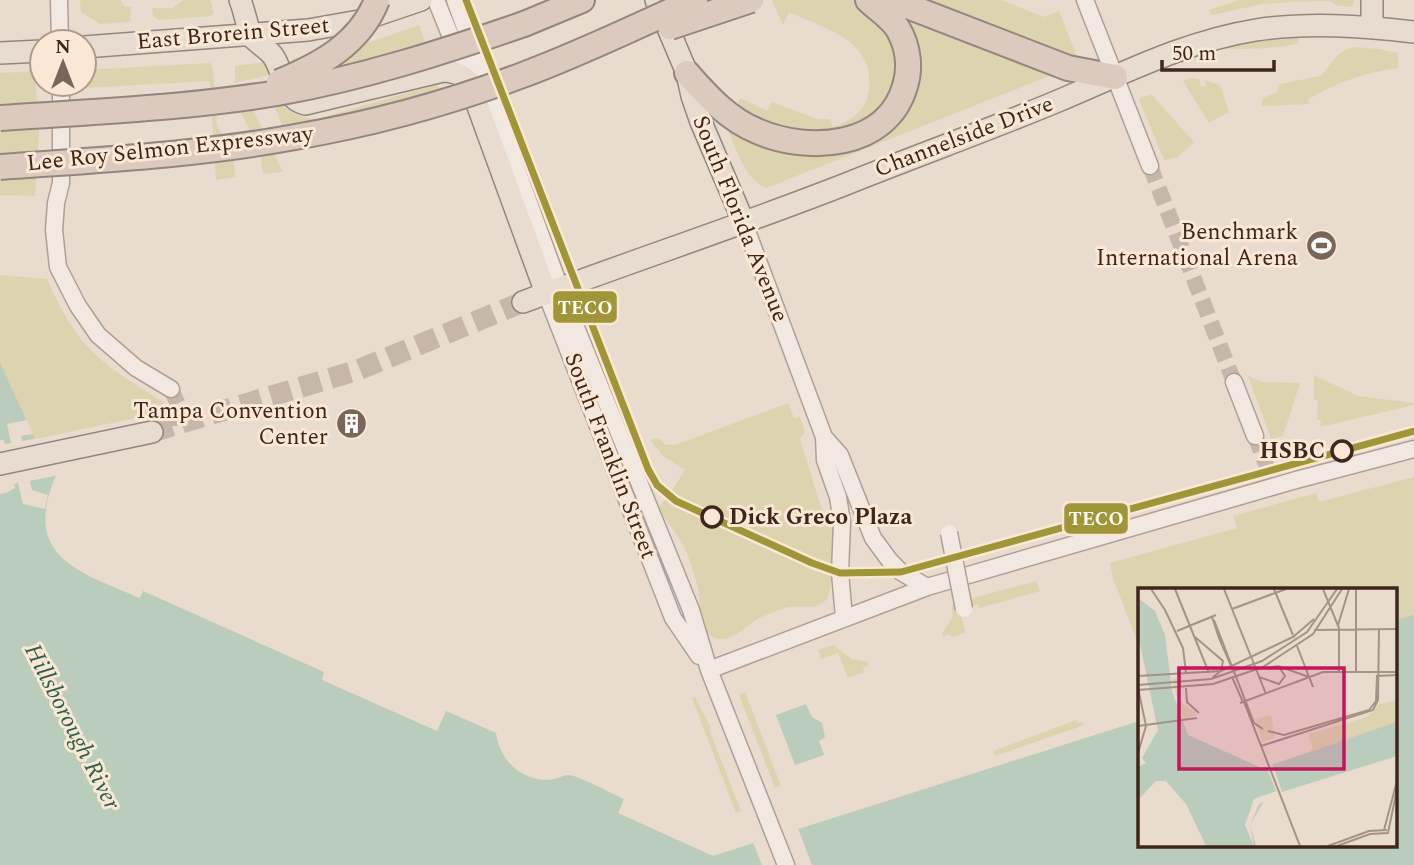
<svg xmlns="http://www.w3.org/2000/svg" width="1414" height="865" viewBox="0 0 1414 865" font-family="Spectral,serif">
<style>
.green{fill:#ddd3af}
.water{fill:#baccbc}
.pier{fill:#e9dbce}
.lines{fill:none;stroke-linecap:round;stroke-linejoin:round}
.minor-tunnel{stroke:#c7b7ab;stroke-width:16;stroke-dasharray:16 8;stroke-linecap:butt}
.major-tunnel{stroke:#c7b7ab;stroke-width:21;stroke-dasharray:21 10;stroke-linecap:butt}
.minor-casing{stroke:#aea097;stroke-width:19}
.major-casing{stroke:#94867e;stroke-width:24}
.highway-casing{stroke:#94867e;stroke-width:28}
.minor{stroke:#f0e8e1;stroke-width:16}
.major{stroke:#e8dcd1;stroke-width:21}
.highway{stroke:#dccabf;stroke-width:24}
.minor-bridge-casing{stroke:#aea097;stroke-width:19;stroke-linecap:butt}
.highway-bridge-casing{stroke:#94867e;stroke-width:28;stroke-linecap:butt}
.minor-bridge{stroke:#f0e8e1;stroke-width:16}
.highway-bridge{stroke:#dccabf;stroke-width:24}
.tram-1-casing{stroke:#fae7d4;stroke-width:12}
.tram-1{stroke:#a19637;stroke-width:7}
.stop-dot{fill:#fae7d4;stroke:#3f261d;stroke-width:3.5}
.labels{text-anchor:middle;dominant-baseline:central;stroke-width:6;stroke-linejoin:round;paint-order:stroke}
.street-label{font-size:23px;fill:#3f261d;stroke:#fae7d4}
.poi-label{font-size:23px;fill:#3f261d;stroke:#fae7d4;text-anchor:end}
.stop-label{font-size:23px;font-weight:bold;fill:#3f261d;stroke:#fae7d4;text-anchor:end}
.water-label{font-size:24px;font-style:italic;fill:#2a6151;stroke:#fae7d4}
.inset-road{fill:none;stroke:#a59387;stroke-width:2}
.view{fill:#c2185b;fill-opacity:0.15;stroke:#c2185b;stroke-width:3.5}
.inset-edge{fill:none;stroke:#3f261d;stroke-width:3.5}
.line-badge{stroke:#fae7d4;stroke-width:2.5}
.badge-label{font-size:19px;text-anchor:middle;font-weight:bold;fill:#fff}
</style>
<rect width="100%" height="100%" fill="#e9dbce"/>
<path class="green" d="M80,0H120L125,7H131L130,22L100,24L81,12Z
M184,0H210L214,13L211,16L159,20L153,16L152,8H173Z
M772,0H1001L1044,17L1059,11L1078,59L1057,73L766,188C743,177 738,152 728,130L740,98L767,111L772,102L817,119H830L833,127C849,122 864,112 868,95C879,41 827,30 789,12L783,25Z
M1240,0H1354V4L1350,7L1335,5L1330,1L1292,2L1263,4L1211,15L1209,10Z
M419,25L433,65L287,72L292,59L373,41Z
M1300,36L1297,44C1271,49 1245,50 1218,48L1249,40Z
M1356,47L1378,49L1398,53V68C1364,73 1336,82 1307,100L1310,104L1261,106L1263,98L1277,92L1280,84L1321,76C1333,63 1336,50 1356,47Z
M265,62L269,75L235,83V66Z
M210,63L213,68L217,126L229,144L234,161L235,177L216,180L210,81L82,88L81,84H84V70Z
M35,71L39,132L35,196L0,195V73Z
M1190,78L1199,79L1201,87L1206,86L1205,80L1220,85L1229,112L1209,123L1183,81Z
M435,85H437L440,89L285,132L272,100L277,99C287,112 301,118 317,119Z
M1151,94L1194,142L1178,157L1164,160L1139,99Z
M250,104L283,172L263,174L260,151L238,107Z
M0,275L47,279C77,349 102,364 165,403L160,413L35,439L0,362Z
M1314,375L1358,396L1414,403V405L1320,427L1321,420H1317L1318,401L1314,400Z
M1248,376L1263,382L1300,383L1283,436L1271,439Z
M788,403L794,418L800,417L805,432L800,439L824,517L832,523C834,532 832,591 828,597C819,613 799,604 784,608C778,610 771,613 764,616C747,622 728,651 709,634C697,623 701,603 698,588C694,573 688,552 679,538C673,528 664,519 658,508L667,498L685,470L663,456L650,440L658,438L666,445H675Z
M1414,477V615L1395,620V590H1139V646L1113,578L1110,563L1237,528L1233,516L1316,493L1319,502Z
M1036,581L1040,591L980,608L978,604L959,611L966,632L952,638L950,634L943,637L942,634L952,618V605L955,603Z
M833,645L852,659L868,662L869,665L863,668L864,672L848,678L838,653L821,659L818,650Z
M745,692L781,786L775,788L739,695Z
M695,697L711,728L709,729L741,811L736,813L692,698Z
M1076,720L1078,723L1082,722L1084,725L995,756L993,751Z"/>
<path class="water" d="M0,362L35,439L56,475C21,557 78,571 140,598L143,591L324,672L322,680L437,731L446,711L496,733C500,760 520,780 548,780C555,780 563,775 569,775C579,776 613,794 624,799L618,813L713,856L1139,721V846H1395V620L1414,615V865H0Z
M806,704L812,717L822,723L825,737L819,741L824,755L795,765L776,715Z"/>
<path class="pier" d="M27,420L33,434L21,436L22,441L39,438L59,475L30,481L32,490L48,495L45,509L23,504L18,483L14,484L15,488L6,493L0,494V440H4L5,444L11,443L7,424Z
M797,826L812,865H762L752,840Z"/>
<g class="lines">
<path class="minor-tunnel" d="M1150,166L1234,382
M171,389L179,407V426
M1255,436L1271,477"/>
<path class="major-tunnel" d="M152,432L358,370L523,302"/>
<defs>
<path id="minor" d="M59,0L60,42
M436,0L469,82
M455,0L560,288L691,610L709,670L786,865
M1085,0L1150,166
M61,84V183L56,203L54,230L58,267L78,306L98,335L136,368L171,389
M744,223L824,437L825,460L838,497L842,522L840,573L844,617
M546,293L673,618L699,656
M1234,382L1255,436
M824,437L840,455L873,538L890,561L901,572L927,587
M709,670L927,587L1296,480L1414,449"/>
<path id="major" d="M240,0C244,9 248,31 252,37C258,44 267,48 273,56C285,73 282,98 305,104L443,71C454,71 461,74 469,82L546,293
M656,0L687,73L692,96L701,122L744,223
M1372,28V0
M84,47L308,30L359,21L421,0
M0,53L42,51
M523,302C629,262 736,227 841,186C913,157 986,131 1058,101C1122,74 1186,41 1256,30C1308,22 1362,26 1414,32
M0,464L152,432"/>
<path id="highway" d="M892,0L1068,68L1115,77
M524,24L582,0
M687,73C707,96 728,119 757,131C807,153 887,149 905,86C911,67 908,46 898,29C891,17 878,10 868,0"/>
</defs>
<use href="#minor" class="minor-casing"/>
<use href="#major" class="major-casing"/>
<use href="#highway" class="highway-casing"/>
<use href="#minor" class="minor"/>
<use href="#major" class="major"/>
<use href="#highway" class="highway"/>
<defs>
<path id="minor-bridge" d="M949,533L964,609"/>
<path id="highway-bridge" d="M670,27L751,0
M279,82C320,65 360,44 377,0
M0,118C92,112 186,108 277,93C362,78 443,52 524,24
M0,167C98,160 198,155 295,137C371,124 448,103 520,76C580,54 637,26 695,0"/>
</defs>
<use href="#minor-bridge" class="minor-bridge-casing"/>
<use href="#highway-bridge" class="highway-bridge-casing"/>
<use href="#minor-bridge" class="minor-bridge"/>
<use href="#highway-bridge" class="highway-bridge"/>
<defs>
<path id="tram-1" d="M466,0L648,469L657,485L676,501L812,563L840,573L901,572L1414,431"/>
</defs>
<use href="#tram-1" class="tram-1-casing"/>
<use href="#tram-1" class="tram-1"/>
</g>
<defs>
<symbol id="stadium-disc" viewBox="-11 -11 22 22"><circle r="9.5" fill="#7a655b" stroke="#fae7d4"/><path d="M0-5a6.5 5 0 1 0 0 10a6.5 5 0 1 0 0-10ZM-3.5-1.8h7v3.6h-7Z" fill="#fff"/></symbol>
<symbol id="building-disc" viewBox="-11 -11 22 22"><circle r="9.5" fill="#7a655b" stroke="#fae7d4"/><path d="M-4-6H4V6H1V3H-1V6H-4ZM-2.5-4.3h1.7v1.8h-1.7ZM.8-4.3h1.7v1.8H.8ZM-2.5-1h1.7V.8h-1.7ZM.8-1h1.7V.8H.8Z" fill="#fff"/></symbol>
</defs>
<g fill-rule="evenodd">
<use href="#stadium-disc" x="1304" y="228" width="35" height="35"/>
<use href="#building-disc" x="334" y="406" width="35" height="35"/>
</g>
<g class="stop-dot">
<circle cx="1342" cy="451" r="10"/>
<circle cx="712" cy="517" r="10"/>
</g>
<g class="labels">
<g class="street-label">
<text transform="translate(233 34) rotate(-5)">East Brorein Street</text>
<text transform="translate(964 137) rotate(-21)">Channelside Drive</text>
<text transform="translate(170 149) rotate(-6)">Lee Roy Selmon Expressway</text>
<text transform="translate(740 219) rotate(68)">South Florida Avenue</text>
<text transform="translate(610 456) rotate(69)">South Franklin Street</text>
</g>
<g class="poi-label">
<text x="1298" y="232">Benchmark<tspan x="1298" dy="26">International Arena</tspan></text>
<text x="328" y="411">Tampa Convention<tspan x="328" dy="26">Center</tspan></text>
</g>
<g class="stop-label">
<text x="1325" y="451">HSBC</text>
<text x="729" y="517" text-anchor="start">Dick Greco Plaza</text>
</g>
<g class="water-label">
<text transform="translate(72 727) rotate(63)">Hillsborough River</text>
</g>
</g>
<g transform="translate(1138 588)">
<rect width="259" height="259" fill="#e9dbce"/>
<path d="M45,88L40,112L60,127L45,131L34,91ZM259,112V134L254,137L169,164L175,160L170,146L229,129L241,116ZM133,127L137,150L124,154L117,131Z" fill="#ddd3af"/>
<path d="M0,10L17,23L27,47L34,103L50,147L124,180L259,134V168L128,209L112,237L118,258H68L48,216L28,193H18L0,212V179L8,175L4,170L20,142L0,47Z" fill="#baccbc"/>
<path d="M133,173L144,203L121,216L112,237L116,258L107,237L116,211L138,203L127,175Z" fill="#e9dbce"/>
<path class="inset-road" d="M13,1L27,22M37,1L71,85M86,1L128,106M136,1L155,47M185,1L201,40V83M94,21L148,1M27,22L45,60L48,85M74,29L81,50M76,32L116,135L125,141M200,37L211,1M176,42L259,41M39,43L78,27M57,49L85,73L83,83L75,89M155,49L176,31M81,50L94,80M159,58L175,99M129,80L140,78L171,89M218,85V1M0,88L83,83L157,48M94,89L105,114M121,89L141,96L147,88L141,79M0,97L73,91L124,73L169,44L199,1M0,100L8,138L0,165M48,100L49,114L61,125M0,102L75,96L125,79L175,46L204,1M106,114L162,258M102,115L185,84H259M0,138L59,130M130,143L146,147L231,122L238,113L239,88L259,87M123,158L235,122L240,112L241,41M246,242L259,193M190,258L231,243L249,242M199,258L232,246L250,245L259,201"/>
<path class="view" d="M41,80H206V181H41Z"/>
<rect width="259" height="259" class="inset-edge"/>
</g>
<g class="line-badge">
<rect x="552" y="290" width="66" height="34" rx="7" fill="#a19637"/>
<rect x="1063" y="502" width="66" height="33" rx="7" fill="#a19637"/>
</g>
<g class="badge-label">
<text x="585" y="314">TECO</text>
<text x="1096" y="525">TECO</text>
</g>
<g transform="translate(63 63)"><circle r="33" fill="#fae7d4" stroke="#af9a8b" stroke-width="2"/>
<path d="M0-5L12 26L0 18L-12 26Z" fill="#7a655b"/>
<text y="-10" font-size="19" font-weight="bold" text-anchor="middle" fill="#3f261d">N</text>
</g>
<path d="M1162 60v10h112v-10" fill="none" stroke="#3f261d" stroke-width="3.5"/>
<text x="1172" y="60" font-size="21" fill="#3f261d" stroke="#fae7d4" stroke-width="5" paint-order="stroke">50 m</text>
</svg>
